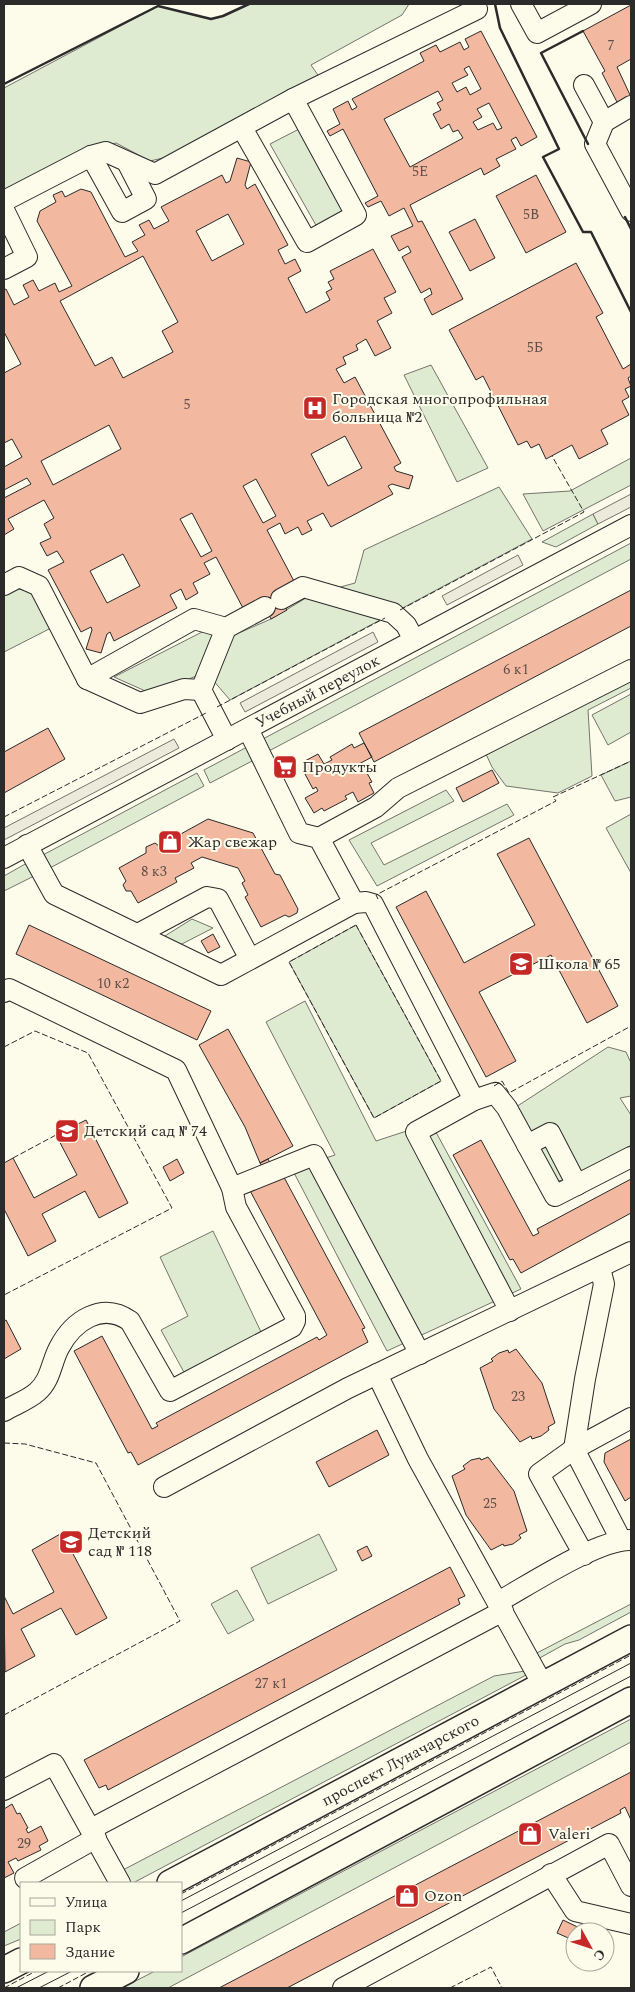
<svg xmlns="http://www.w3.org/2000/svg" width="635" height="1992" viewBox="0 0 635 1992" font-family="Spectral,serif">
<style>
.green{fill:#deebd1;stroke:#74746e}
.parking{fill:#eceadb;stroke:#74746e}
.building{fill:#f2b8a0;stroke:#2b2b2b;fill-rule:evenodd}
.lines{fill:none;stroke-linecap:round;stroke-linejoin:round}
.minor-casing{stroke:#2b2b2b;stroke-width:22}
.major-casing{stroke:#2b2b2b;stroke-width:28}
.minor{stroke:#fdfbea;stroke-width:20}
.major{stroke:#fdfbea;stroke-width:25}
.tram{stroke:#2b2b2b;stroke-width:1}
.fence{stroke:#2b2b2b;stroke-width:1;stroke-dasharray:6 2.5;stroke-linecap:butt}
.wall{stroke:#2b2b2b;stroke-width:2.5}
.labels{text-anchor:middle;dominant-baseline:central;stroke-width:4;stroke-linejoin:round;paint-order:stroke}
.number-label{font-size:14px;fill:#5d4e48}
.poi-label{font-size:16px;fill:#2b2b2b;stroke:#fdfbea;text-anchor:start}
.street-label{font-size:16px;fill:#2b2b2b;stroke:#fdfbea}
</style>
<rect width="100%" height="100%" fill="#fdfbea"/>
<path class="green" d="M249,4H409L402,15L311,65L320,78L172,156L150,161L116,143L87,151L4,194V88L158,6L211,19L223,16Z
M301,128L348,210L317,227L270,144Z
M431,365L488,468L457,482L404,375Z
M631,458V485L543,531L523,494L570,491Z
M499,487L532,539L230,700L206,672L152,694L114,677L202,632H241L271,619L311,595L355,583L364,550Z
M593,514L598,524L556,547L542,542Z
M631,543V559L267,752L261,740Z
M15,588L35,593L53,627L4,652V594Z
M631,674V688L588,710L592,776L558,793L506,786L492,767L485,752Z
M631,694V732L608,745L592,715Z
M247,747L254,760L210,783L204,770Z
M631,761V797L615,801L601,775Z
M197,773L204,786L48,869L41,856Z
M446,790L454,801L371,843L384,865L507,804L514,815L377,886L349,840Z
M631,814V873L606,828Z
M27,863L34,876L4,891V876Z
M192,919L213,928L176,947L160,939Z
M356,925L441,1081L374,1118L289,962Z
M305,1001L376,1141L431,1123L521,1289L387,1351L292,1169L335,1155L266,1022Z
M608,1047L626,1052L631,1063V1096L620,1098L631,1115V1145L580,1177L552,1182L516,1107Z
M213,1231L262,1334L186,1376L161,1330L188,1316L160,1257Z
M319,1534L337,1570L268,1604L251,1568Z
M237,1590L254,1620L228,1634L211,1604Z
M631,1604V1612L579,1640L565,1644L536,1660L533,1655Z
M525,1671L526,1675L133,1883L127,1880L121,1871L494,1676Z
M631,1719V1742L168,1988H122L155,1971H181V1957Z
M21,1923V1939L4,1946V1932Z"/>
<path class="parking" d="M631,494V507L598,524L593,514Z
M518,555L523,565L447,605L442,596Z
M373,632L378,642L245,712L240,703Z
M174,739L179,748L4,840V828Z"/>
<path class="building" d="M631,5V59L617,67L631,97L618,104L602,73L605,71L583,31Z
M481,31L537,137L521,146L516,137L511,140L516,149L496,159L500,166L484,175L481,168L410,205L418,222L422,221L463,299L432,315L424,299L432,294L430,288L421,293L402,257L411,252L408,246L399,251L391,236L413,226L404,208L389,216L381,201L368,207L365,203L378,196L343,129L330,136L327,131L340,124L333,109L348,101L352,110L357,107L352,99L424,61L420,53L436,45L440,52L460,42L464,50L469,47L465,39ZM469,66L481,89L470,95L466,87L457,92L452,83L468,75L464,69ZM438,91L443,100L437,103L441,110L433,114L441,129L449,124L453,132L458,130L463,138L410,167L384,119ZM489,103L502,128L497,130L493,123L478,130L473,122L482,117L477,109Z
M237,158L251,162L245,185L247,189L255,184L288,245L278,250L285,264L295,259L301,271L288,278L306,313L330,300L326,292L332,289L328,282L334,279L330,271L373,249L396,292L384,298L392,313L377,321L391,348L375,356L366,339L356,345L358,350L343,357L346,364L336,369L344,383L355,377L401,463L394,467L396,471L413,476L409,489L392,484L388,486L393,494L331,527L323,513L307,521L312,530L302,535L298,527L285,534L280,523L267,530L295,583L277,592L287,610L271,619L261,600L244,610L216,557L204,563L210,574L193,583L198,593L186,600L181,589L170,595L177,608L114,641L110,632L107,634L101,653L86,649L92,630L91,627L81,632L48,570L64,562L57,551L47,556L40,543L51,538L44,524L54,518L44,500L8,519L14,529L4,535V498L31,484L27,478L4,490V467L22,457L12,439L4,443V373L21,364L4,332V290L6,289L14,305L29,297L23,285L33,280L39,291L55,283L59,292L72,286L37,221L40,211L56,202L53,195L62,191L65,197L81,189L91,192L125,257L138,251L132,242L145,235L139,225L149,220L154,229L169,221L161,207L222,175L226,183L230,181ZM228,214L244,244L212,261L196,231ZM143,256L178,322L162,331L173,352L123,378L112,357L95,366L60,301ZM109,425L121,449L53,485L41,461ZM345,436L362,468L328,486L311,454ZM256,479L276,516L263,523L243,486ZM192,513L212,551L201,557L180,519ZM123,554L140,586L107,603L90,571Z
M536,175L566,232L526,253L496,196Z
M475,219L495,258L470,271L449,232Z
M576,263L603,313L596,317L623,369L631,364V376L628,378L631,386L625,389L629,397L622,401L629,415L601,430L608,444L579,459L572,445L546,459L539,444L531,448L527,441L518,445L483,376L476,380L449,330Z
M631,590V626L374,762L359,733Z
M48,728L65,759L4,793V752Z
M364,743L372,757L359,764L361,768L363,766L372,782L369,783L374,793L358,802L353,792L345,796L347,799L324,811L322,808L314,813L305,798L318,791L316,787L313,789L305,774L308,772L303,762L318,754L324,764L332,760L330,757L352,744L354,748Z
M290,760L294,767L281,774L277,767Z
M492,770L499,783L463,802L456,788Z
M208,819L253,833L275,874L280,875L298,909L297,913L289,917L285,915L261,927L245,897L248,895L242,883L245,881L238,868L202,857L191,863L194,868L175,878L177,882L138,903L131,891H126L123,885L126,881L119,868L146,853V847L155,843L159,846Z
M529,838L618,1006L587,1023L551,955L479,992L516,1061L486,1077L396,907L426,891L464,963L535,925L497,854Z
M29,925L211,1011L197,1040L16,954Z
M213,934L220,947L208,953L201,941Z
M228,1029L293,1146L260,1163L245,1127L199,1045Z
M86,1120L128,1203L99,1218L85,1191L42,1214L56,1241L28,1256L4,1209V1163L13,1158L34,1198L77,1175L56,1135Z
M481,1140L533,1236L539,1233L537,1229L631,1179V1213L521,1273L513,1259L510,1260L453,1155Z
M177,1159L184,1173L170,1181L163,1167Z
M268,1159L274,1170L279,1168L365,1328L362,1329L368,1342L138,1465L131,1452L128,1453L74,1351L102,1336L152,1429L158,1426L156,1423L317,1337L319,1340L327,1335L247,1185L266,1174L260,1163Z
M6,1320L21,1349L4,1359V1321Z
M516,1349L542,1383L555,1423L548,1427L549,1430L541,1436L532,1439L531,1436L520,1442L494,1409L480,1368L493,1361L491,1359L499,1353L508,1350L509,1353Z
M377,1430L389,1455L329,1487L316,1462Z
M631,1439V1497L625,1501L604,1462L605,1453Z
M488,1457L514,1491L527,1531L519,1535L521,1538L513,1544L504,1546L503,1544L491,1550L466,1515L452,1476L465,1469L463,1466L471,1460L480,1458L481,1460Z
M62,1533L107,1618L76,1635L61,1608L21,1629L35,1656L5,1672L4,1596L13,1614L54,1592L32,1550Z
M367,1546L372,1556L362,1561L357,1551Z
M450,1567L465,1596L458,1599L460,1604L108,1790L106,1785L99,1788L84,1760Z
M631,1772V1820L625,1807L620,1810L621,1813L287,1988H219Z
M12,1804L17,1814L20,1813L28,1828L26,1829L28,1833L41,1826L48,1841L39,1846L41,1850L18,1861L16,1858L8,1862L14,1873L4,1878V1809Z
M563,1920L588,1932H575V1941L557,1933Z
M605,1940L613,1944L607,1956L605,1955Z"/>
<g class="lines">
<defs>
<g id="minor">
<path d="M521,4L537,33L591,4"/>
<path d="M584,85L604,122L595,144L631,211"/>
<path d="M604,122L631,106"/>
<path d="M242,128L307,242L356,215L293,99"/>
<path d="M91,156L122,212L146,199L128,164"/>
<path d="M4,201L91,156L106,152L155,174L293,99L477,9L474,4"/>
<path d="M4,210L27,257L4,269"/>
<path d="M4,585L19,577L39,586L87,679L140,703L184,689L201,690"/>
<path d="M281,599L303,587L393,613L406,625L414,640"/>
<path d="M226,628L201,690L227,740"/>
<path d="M87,679L194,619L226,628L265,607"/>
<path d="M319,838L376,807L398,788L631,670"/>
<path d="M27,845L54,894L221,975L354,903L319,838L299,833L248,729"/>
<path id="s1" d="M4,858L631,525"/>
<path d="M354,903L366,902L373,904L474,1100"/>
<path d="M138,934L207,897L218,899L250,959"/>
<path d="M4,992L9,989L176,1070L232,1188L236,1207L295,1316V1321L292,1327L170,1391L130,1321C102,1301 73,1321 59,1348C51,1363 51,1380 37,1392C28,1400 14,1405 4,1411"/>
<path d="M527,1145L550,1133L577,1185"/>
<path d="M232,1188L314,1155L420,1354"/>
<path d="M600,1268L604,1284L585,1379L574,1449L621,1540"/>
<path d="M510,1311L416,1132L474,1100L495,1093L507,1108L555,1196L631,1157"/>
<path d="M377,1374L418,1459L543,1685"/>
<path d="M164,1487L348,1388L631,1252"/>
<path d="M584,1555L539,1474L574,1449L631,1418"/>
<path d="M498,1602C529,1585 598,1539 631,1540"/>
<path d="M4,1790L54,1764L120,1883"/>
<path d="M91,1829L503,1611"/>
<path d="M551,1874L575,1911L631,1924"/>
<path d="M25,1878L96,1838"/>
<path d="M343,1988L609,1844L631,1886"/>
</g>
<g id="major">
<path id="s2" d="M170,1883L631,1638"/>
<path d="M181,1941L631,1700"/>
<path d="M4,1970L21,1961"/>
<path d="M93,1988L126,1971"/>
</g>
</defs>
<use href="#minor" class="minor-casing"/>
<use href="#major" class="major-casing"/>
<use href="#minor" class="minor"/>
<use href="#major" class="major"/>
<path class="tram" d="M181,1901L631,1663
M181,1913L631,1676
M16,1988L49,1971
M39,1988L72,1971"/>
<path class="fence" d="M400,610L584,512L552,456
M217,707L385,618
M4,817L206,713
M378,899L376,895L556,801L553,797L631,761
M356,925L441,1081L374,1118L289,962Z
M4,1047L35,1031L88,1053L172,1208L4,1295
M494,1086L502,1081L509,1093L631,1026
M13,1158L56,1135
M4,1443L25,1444L96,1463L180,1621L4,1715
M181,1894L631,1655
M4,1988L36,1971
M58,1988L88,1972
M450,1988L491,1967L502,1988"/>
<path class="wall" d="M495,4L500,28L559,149L543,157L583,232H591L631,312
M583,31L541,53L588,144
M4,84L158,6L211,19L223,16L249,4
M625,217L631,229"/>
</g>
<defs>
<symbol id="hospital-square" viewBox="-11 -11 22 22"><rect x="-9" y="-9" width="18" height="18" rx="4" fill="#c62828" stroke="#fdfbea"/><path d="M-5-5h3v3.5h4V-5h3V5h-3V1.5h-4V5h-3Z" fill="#fff"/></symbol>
<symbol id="supermarket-square" viewBox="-11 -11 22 22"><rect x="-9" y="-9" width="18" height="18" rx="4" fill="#c62828" stroke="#fdfbea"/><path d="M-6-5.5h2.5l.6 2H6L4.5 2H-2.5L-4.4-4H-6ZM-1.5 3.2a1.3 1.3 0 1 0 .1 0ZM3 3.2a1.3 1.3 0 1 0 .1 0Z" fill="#fff"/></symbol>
<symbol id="shop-square" viewBox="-11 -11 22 22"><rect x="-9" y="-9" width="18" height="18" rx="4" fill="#c62828" stroke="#fdfbea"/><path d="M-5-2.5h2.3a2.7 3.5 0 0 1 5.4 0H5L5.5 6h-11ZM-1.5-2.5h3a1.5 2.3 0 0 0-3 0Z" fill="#fff"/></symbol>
<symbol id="school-square" viewBox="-11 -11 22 22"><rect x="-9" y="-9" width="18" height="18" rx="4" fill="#c62828" stroke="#fdfbea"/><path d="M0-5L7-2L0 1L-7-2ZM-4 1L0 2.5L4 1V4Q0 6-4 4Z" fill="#fff"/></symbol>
</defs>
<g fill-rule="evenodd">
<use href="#hospital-square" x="301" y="394" width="28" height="28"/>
<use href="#supermarket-square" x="271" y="753" width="28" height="28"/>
<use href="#shop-square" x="156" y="828" width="28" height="28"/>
<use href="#school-square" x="507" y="950" width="28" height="28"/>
<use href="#school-square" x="53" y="1117" width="28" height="28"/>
<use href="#school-square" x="57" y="1528" width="28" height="28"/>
<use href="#shop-square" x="516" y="1820" width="28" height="28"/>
<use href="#shop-square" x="393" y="1882" width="28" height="28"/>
</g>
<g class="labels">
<g class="number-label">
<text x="611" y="45">7</text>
<text x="420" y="171">5Е</text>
<text x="531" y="214">5В</text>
<text x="535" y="347">5Б</text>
<text x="187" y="404">5</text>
<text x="516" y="669">6 к1</text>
<text x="154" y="871">8 к3</text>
<text x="113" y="983">10 к2</text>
<text x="518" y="1396">23</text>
<text x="490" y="1503">25</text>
<text x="271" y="1683">27 к1</text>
<text x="24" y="1843">29</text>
</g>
<g class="poi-label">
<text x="332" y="399">Городская многопрофильная<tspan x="332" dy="18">больница №2</tspan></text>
<text x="302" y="767">Продукты</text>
<text x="188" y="842">Жар свежар</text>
<text x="538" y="964">Школа № 65</text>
<text x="84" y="1131">Детский сад № 74</text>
<text x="88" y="1533">Детский<tspan x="88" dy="18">сад № 118</tspan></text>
<text x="548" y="1834">Valeri</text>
<text x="424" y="1896">Ozon</text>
</g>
<g class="street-label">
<text stroke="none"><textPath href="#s1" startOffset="355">Учебный переулок</textPath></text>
<text stroke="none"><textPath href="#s2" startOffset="261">проспект Луначарского</textPath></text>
</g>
</g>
<rect width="635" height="1992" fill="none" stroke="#2b2b2b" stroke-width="10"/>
<rect x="20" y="1882" width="162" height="90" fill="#fdfbea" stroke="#a9a89e"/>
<rect x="30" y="1898" width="25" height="8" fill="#fdfbea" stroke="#a9a89e"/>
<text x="65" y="1907" font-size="15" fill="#2b2b2b">Улица</text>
<rect x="30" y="1920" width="25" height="15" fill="#deebd1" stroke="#a9a89e"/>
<text x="65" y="1932" font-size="15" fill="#2b2b2b">Парк</text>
<rect x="30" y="1944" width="25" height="15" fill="#f2b8a0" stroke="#a9a89e"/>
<text x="65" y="1957" font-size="15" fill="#2b2b2b">Здание</text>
<g transform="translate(590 1947) rotate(130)"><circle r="24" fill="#fdfbea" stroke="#a9a89e"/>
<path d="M0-4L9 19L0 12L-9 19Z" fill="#c62828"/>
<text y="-8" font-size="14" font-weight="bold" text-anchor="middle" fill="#2b2b2b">С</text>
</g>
</svg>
